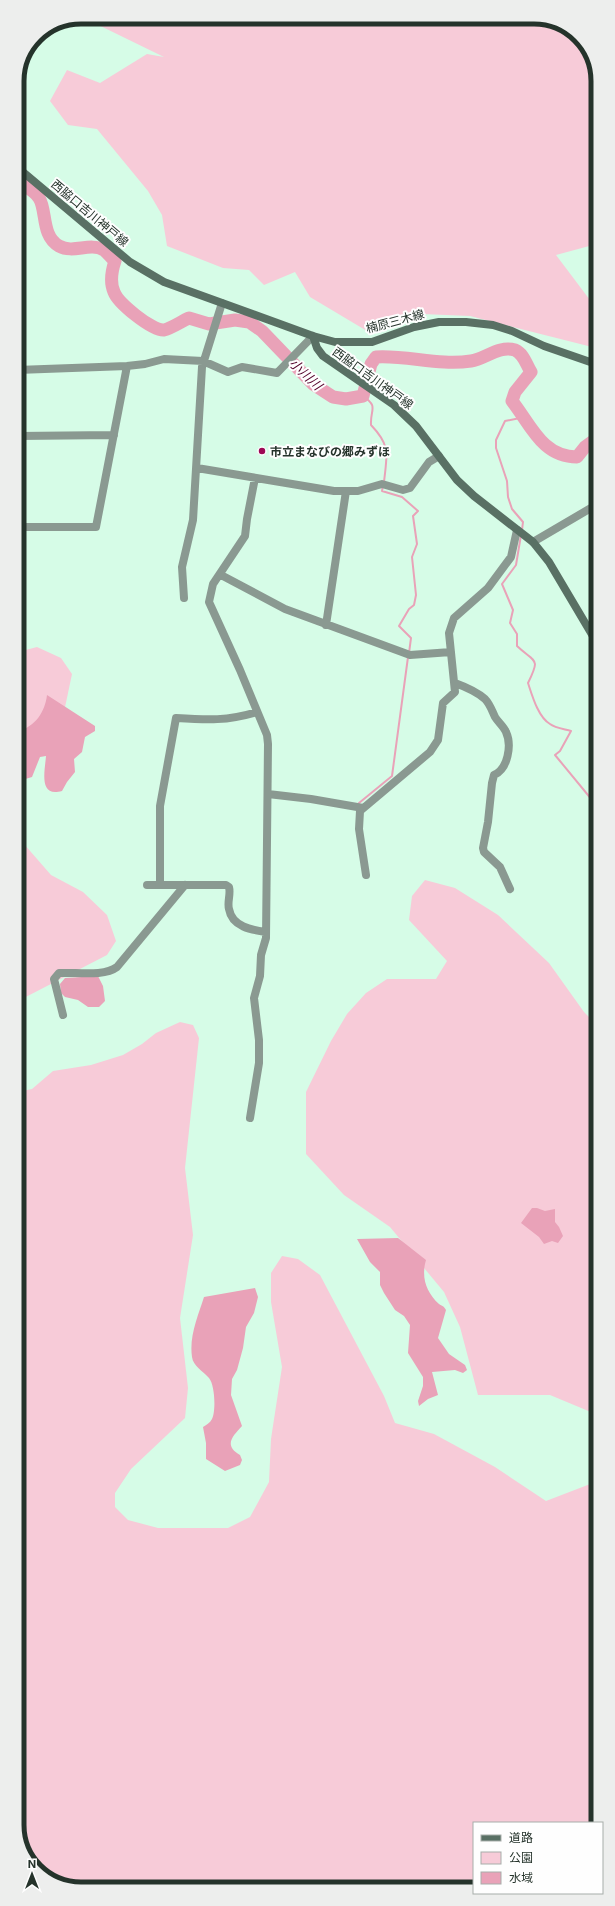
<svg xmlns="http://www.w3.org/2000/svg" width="615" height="1906" viewBox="0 0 615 1906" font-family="Inter,'Noto Sans JP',sans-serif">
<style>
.green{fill:#f7cbd8}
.water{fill:#e9a2b8}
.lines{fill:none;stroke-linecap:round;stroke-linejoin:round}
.stream{stroke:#e9a2b8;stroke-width:2}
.river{stroke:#e9a2b8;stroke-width:13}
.street{stroke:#8a9991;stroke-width:8}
.secondary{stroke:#597064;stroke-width:8}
.poi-dot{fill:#9d0855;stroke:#fefefe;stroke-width:1.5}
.labels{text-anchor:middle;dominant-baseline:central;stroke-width:4;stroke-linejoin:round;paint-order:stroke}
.street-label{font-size:12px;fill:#25332b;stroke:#fefefe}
.poi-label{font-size:12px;font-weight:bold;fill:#25332b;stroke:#fefefe;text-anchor:start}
.water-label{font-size:13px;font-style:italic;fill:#520029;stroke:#fefefe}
.rim{fill:none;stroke:#25332b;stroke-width:5}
</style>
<rect width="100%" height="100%" fill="#d6fce7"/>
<path class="green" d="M82,17H539L576,33L596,64V264L591,267L593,245L556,255L596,308V348L470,316L422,314L372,334L310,297L295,272L264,285L249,270L223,268L167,246L162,215L148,191L97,129L68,125L50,101L67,70L100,83L147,54L164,57Z
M37,647L61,658L72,674L64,712L29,758L18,787L24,844L51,875L83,892L107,915L116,941L107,955L18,1001V652Z
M425,880L455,888L498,915L549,963L584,1012L597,1025L598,1415L550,1395H478L460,1327L444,1292L390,1227L344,1195L306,1154V1092L331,1041L347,1014L366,993L387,979H436L447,961L409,920L412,896Z
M180,1022L193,1025L199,1038L185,1168L193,1235L180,1318L188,1388L185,1418L131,1469L115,1493V1507L128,1520L158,1528H228L250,1517L269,1482L271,1439L282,1367L271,1302V1273L282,1256L298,1259L320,1275L384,1396L395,1423L434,1434L495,1467L546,1501L598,1481V1823H474V1887L76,1889L39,1873L19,1842L18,1092L32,1089L53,1071L91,1065L123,1055L142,1044L156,1033Z"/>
<path class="water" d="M47,695L95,726V731L85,737L82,752L74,759L75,772L67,782L62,791C38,798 45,770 46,756L40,757L32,777L22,780L18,784V731C35,727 45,712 47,695Z
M98,976L103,986L105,1001L99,1007H88L78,1000L65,997L61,993L60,984L65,978Z
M532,1208H537L545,1211L555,1209V1222L559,1227L563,1236L558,1243L552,1241L544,1244L539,1237L521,1223Z
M398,1238L426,1260C421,1277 426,1292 439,1304C442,1306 444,1306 446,1310L438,1338L449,1354L465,1365L467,1370L463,1373L455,1370L432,1372L438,1395L428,1399L419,1406L418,1401L423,1386V1377L408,1353L410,1325L404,1316L395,1310L384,1293L380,1285V1272L370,1262L357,1239Z
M255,1288L258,1297L254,1313L246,1327L243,1348L237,1370L232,1379L231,1395L242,1426C233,1436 223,1445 240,1455L242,1460L240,1465L225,1471L206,1459V1443L203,1427C206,1425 210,1423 212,1419C216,1411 215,1385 209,1378C203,1371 193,1366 192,1357C189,1336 198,1316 204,1297Z"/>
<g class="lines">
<path class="stream" d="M363,396C379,407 370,409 371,425C391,446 387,454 384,482
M383,486L382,491L402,497L418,511L413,516L417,544L412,557L416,595L414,605L409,609L399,626L411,638L409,653
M522,530L523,522L512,509L508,497L507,481L496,448V440L505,421L525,417
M521,535L516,565L502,584L513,610L510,623L517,634V646C535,663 541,657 528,683C532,695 538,717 550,724C555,728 564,729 571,731L560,751L555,755L597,806
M359,803L392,776L408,657"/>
<path class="river" d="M17,180C23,185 35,191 39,198C47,210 41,236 59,246C74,254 89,242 104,250C108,253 111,258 115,261C112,270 110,283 114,292C118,303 152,331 164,330C172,328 182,321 189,318L209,324L235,320L249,322L262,331L313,384L333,397L346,399L363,396L371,364L376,357C407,355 439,366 471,361C485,359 499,345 515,350C524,354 526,364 531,372L515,392L512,401C531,425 542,457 577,457L585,447L596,439"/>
<path class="street" d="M17,370L127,366L145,364L164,359L203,361L228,372L242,367L277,373L313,336
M18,436L114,435
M197,468L334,491H358L382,484L403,490L410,488L429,462L439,456
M18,527H96L127,366
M533,542L596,505
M221,575L285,609L410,655L451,652
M184,598L182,567L193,520L202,367L222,303
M326,625L346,491
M455,683C466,687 476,691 485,699C490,704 492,711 495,717C498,722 504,727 506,732C512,745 508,769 494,775L492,783L488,822L483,848L484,852L500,867L510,889
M268,794L311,799L363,808
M366,875L359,829L360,811L430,752L438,740L443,703L455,692L449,633L454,618L488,588L511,557L517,530
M147,885H226L229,887C231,894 227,902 229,909C232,927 252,930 266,932
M160,885V806L176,718C208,720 227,721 257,712
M63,1015L54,979L59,973C76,972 104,977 117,967L185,885
M250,1118L259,1063V1040L254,998L260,976L261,955L266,938L268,744L267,735L240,670L209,602L213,584L245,536L247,519L255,478"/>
<path class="secondary" d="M17,167L130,262L164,282L313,336L335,342H372L414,327L439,322H466L493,325L512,331L544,346L596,364
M313,336L317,348L323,356L394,405L416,426L457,480L474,496L533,542L549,562L597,643"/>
</g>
<circle class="poi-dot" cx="262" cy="451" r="4"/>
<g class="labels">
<g class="street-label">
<text transform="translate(90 213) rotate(40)">西脇口吉川神戸線</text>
<text transform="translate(395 321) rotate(-15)">楠原三木線</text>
<text transform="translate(373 378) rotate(36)">西脇口吉川神戸線</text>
</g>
<g class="poi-label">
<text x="270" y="451">市立まなびの郷みずほ</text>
</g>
<g class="water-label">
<text transform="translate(306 374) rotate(43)">小川川</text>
</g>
</g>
<path d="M0 0H615V1906H0ZM81 24H534A57 57 0 0 1 591 81V1825A57 57 0 0 1 534 1882H81A57 57 0 0 1 24 1825V81A57 57 0 0 1 81 24Z" fill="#edeeed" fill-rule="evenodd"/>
<path class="rim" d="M81 24H534A57 57 0 0 1 591 81V1825A57 57 0 0 1 534 1882H81A57 57 0 0 1 24 1825V81A57 57 0 0 1 81 24Z"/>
<rect x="473" y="1822" width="130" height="72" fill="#fefefe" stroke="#a7adaa"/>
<rect x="481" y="1835" width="20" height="6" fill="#597064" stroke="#a7adaa"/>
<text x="509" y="1842" font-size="12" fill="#25332b">道路</text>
<rect x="481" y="1852" width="20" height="12" fill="#f7cbd8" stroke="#a7adaa"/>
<text x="509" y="1862" font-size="12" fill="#25332b">公園</text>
<rect x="481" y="1872" width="20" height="12" fill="#e9a2b8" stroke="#a7adaa"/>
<text x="509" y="1882" font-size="12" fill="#25332b">水域</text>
<g transform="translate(32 1874)" stroke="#fefefe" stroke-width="3" paint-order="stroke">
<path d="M0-3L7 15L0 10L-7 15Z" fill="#25332b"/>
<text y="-6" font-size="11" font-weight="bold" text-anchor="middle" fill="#25332b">N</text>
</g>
</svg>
